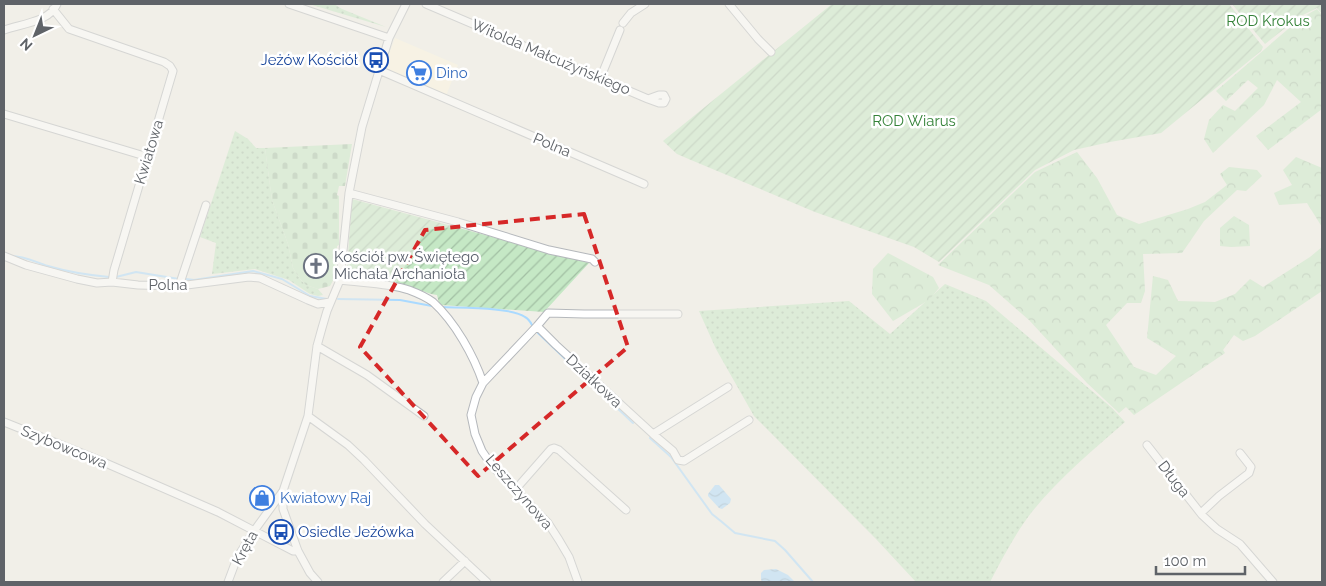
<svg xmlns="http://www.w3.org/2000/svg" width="1326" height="586" viewBox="0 0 1326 586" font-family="Raleway,sans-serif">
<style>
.commercial{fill:#fef7e0}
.grass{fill:url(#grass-dots)}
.forest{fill:url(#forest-crowns)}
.cemetery{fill:url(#cemetery-stones)}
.garden{fill:url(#garden-furrows)}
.water{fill:url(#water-waves)}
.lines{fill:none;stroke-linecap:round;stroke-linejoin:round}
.stream{stroke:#aadaff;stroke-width:2}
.minor-casing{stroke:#b5b8bc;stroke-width:9}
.minor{stroke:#fff;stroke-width:7}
.marked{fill:none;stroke:#d62828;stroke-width:4;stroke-dasharray:10 6;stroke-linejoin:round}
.labels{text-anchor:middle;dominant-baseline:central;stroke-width:5;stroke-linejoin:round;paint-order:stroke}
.park-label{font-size:15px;fill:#348238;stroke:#fff}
.street-label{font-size:15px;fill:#5f6368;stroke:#fff}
.transit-label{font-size:15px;fill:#164399;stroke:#fff;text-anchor:end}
.shop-label{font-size:15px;fill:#366cbe;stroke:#fff;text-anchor:start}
.worship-label{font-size:15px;fill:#5b616d;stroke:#fff;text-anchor:start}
</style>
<defs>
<pattern id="grass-dots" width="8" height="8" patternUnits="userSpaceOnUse" patternTransform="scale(1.25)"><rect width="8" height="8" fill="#c5e8c5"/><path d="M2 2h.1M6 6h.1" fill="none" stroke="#a3c0a4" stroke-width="1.8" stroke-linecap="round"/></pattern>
<pattern id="forest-crowns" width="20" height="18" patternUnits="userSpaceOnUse" patternTransform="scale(1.25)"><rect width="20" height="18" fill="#c5e8c5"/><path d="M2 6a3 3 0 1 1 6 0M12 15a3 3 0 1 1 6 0" fill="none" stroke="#a3c0a4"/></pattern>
<pattern id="cemetery-stones" width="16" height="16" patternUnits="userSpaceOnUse" patternTransform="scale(1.25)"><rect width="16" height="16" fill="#c5e8c5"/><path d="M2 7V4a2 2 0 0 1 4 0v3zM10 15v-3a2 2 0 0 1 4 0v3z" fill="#a3c0a4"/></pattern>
<pattern id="garden-furrows" width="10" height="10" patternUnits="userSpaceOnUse" patternTransform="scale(1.25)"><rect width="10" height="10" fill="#c5e8c5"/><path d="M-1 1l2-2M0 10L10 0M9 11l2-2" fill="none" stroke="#a3c0a4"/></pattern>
<pattern id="water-waves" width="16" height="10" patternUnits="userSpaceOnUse" patternTransform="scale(1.25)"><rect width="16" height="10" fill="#aadaff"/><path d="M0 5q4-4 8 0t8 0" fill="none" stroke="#8eb4d2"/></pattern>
</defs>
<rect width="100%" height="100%" fill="#f1efe8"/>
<path class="commercial" d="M395,38L458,65L446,96L386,71L384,67Z"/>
<path class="grass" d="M309,4H334L342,9L386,27Z
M235,131L248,139L256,148H265L272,200L288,244L293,268L300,279L306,285L318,289L323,295L318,296L310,294L289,280L255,269L212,274L216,243L200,237Z
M945,284L986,301L1112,408L1125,422C1092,451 1058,479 1031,513C1015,534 1002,559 990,582H916L876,539L754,416L716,349L699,311L849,301L890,334Z"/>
<path class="forest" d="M1317,9L1322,15V109L1268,150L1256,136L1301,102L1277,80L1264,105L1213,153L1204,139L1209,120L1223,105L1235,111L1258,88L1248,80L1226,101L1216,91L1301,18Z
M1077,152L1097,178L1117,215L1139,224L1188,209L1205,202L1227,185L1220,174L1229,167L1257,170L1262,176L1246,191L1237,190L1204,221L1182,253L1143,254L1145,291L1141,303H1127L1106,325L1134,367L1156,375L1176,356L1147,338L1153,276L1168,280L1178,301L1215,302L1235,294L1250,279L1263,287L1310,257L1322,247V291L1255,336L1243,341L1234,335L1223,350L1225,353L1134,415L1126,407L1119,413L1087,383L1029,320L989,285L938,265L1035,172Z
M1296,157L1322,168V227L1307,203L1279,205L1274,193L1292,185L1283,170Z
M1234,216L1249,225L1250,246L1231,247L1220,246V228Z
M888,253L933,277L939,288L929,300L893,321L872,294L873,269Z"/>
<path class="cemetery" d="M352,144L345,186H339L337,195L339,196V245L337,246L336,275L330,286L318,289L306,285L300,279L293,268L288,244L272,200L265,148Z"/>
<path class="garden" d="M832,4H1229L1263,47L1261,51L1161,133L1110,142L1074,150L1035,170L939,262L914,247L815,212L691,160L677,154L663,141Z
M1232,4H1322V14L1317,8L1299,17L1265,44Z
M352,199L589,263L544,312L441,305L439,303L437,295C425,293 419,289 407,286C387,280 367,273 347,269Z"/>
<path class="water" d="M715,485H719L731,499L730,503L722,509L719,508L708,496V494Z
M776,569L788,575L795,582H763L761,580V573L764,570Z"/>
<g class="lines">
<path class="stream" d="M11,256C25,256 35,262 48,266C68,272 88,275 109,277
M116,277L136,272L179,279
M186,279L194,280L253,271L282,279L310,296L327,299
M338,299L400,300L432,306
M441,307C460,308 512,307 525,317C531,320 532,327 537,332L633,423
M650,438L671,457L712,514L722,522L735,533L775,541L785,550L813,582"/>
<defs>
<path id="minor" d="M289,4L389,38
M426,4L648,99L659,103H664L666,99L664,95H659L648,99
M729,4L758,39L771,52
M53,9L69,29L164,62L170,66L173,71L114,270L112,282
M623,23L631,13L645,4
M4,30C20,24 50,22 57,4
M379,70L644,184
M600,79L620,30
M4,114L148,157
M349,193L458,222L549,250L592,259L595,262
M4,256L26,265L77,279L97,283L112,282L138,285L179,286L249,277L260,278L308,300L318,304L330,302
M340,280C362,283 388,283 409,290C417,293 426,297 433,302C455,322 474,356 483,383L476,397L471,415L475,434L482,451L493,467L548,523L559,540L569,557L578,582
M179,286L206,205
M537,326L556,345L653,434L728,387
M317,346L367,375L424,416
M483,383L537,326L548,313L584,314H678
M308,416L348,445L364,460L425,524L487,582
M4,422L94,458L218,512L293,551H298
M653,434L673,451L678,460L684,461L749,420
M1147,445L1202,515L1217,529L1240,544L1273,582
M515,490L551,449L554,448L559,450L626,510
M1201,513L1219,496L1249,473L1251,467L1240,453
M228,582L237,558L254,531L283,491
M318,582L310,573L298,551L283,509V491L308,416L317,346L322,328L327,311L340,280L349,193L362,127L389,38L406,4
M443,582L465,561"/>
</defs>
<use href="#minor" class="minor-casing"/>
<use href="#minor" class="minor"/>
</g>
<path d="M0 0H1326V586H0ZM584,214L628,347L478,476L360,347L425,230Z" fill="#f1efe8" fill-opacity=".55" fill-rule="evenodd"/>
<path class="marked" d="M584,214L628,347L478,476L360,347L425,230Z"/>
<defs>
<symbol id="bus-ring" viewBox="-11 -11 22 22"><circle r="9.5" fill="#fff" stroke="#1a4fb4" stroke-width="1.5"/><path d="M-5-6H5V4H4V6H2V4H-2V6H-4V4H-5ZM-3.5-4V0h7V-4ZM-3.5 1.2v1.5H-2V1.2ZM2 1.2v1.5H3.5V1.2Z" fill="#1a4fb4"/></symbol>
<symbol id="supermarket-ring" viewBox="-11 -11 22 22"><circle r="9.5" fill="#fff" stroke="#3f7fe0" stroke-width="1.5"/><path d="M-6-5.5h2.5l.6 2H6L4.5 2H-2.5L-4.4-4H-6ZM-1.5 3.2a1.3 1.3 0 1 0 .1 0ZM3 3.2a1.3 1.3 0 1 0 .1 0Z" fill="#3f7fe0"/></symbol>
<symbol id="church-ring" viewBox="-11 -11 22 22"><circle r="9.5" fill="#fff" stroke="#6b7280" stroke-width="1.5"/><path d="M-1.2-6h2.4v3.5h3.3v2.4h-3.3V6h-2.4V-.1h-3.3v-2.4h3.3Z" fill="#6b7280"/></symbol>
<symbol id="shop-ring" viewBox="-11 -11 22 22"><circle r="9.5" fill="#fff" stroke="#3f7fe0" stroke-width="1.5"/><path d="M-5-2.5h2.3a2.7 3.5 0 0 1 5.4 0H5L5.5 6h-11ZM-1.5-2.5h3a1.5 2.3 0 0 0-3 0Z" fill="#3f7fe0"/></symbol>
</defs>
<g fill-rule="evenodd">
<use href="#bus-ring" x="362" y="46" width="28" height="28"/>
<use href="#supermarket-ring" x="405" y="59" width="28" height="28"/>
<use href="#church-ring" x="302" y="252" width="28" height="28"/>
<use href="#shop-ring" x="248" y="484" width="28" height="28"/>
<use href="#bus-ring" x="267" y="518" width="28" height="28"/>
</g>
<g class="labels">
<g class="park-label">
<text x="1268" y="21">ROD Krokus</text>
<text x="914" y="121">ROD Wiarus</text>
</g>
<g class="street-label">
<text transform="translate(551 57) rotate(23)">Witolda Małcużyńskiego</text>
<text transform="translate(552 145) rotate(23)">Polna</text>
<text transform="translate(149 152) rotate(-73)">Kwiatowa</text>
<text x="168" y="285">Polna</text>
<text transform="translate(594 381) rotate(43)">Działkowa</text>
<text transform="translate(64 447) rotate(22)">Szybowcowa</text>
<text transform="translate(1174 479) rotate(52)">Długa</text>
<text transform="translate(519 492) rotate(49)">Leszczynowa</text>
<text transform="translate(245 548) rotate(-61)">Kręta</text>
</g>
<g class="transit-label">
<text x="358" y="60">Jeżów Kościół</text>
<text x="298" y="532" text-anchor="start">Osiedle Jeżówka</text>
</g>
<g class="shop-label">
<text x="436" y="73">Dino</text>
<text x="280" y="498">Kwiatowy Raj</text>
</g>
<g class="worship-label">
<text x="334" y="257">Kościół pw. Świętego<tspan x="334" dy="17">Michała Archanioła</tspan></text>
</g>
</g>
<rect width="1326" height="586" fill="none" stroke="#5f6368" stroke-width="10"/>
<g transform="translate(35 35) rotate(223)" stroke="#ffffff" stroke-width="4" paint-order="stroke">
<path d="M0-4L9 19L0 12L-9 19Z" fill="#5f6368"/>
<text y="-8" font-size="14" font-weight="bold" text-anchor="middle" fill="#5f6368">N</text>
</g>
<path d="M1156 566v8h89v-8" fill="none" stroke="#5f6368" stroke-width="2.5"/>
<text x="1164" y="566" font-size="15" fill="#5f6368" stroke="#ffffff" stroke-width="4" paint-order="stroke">100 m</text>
</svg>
